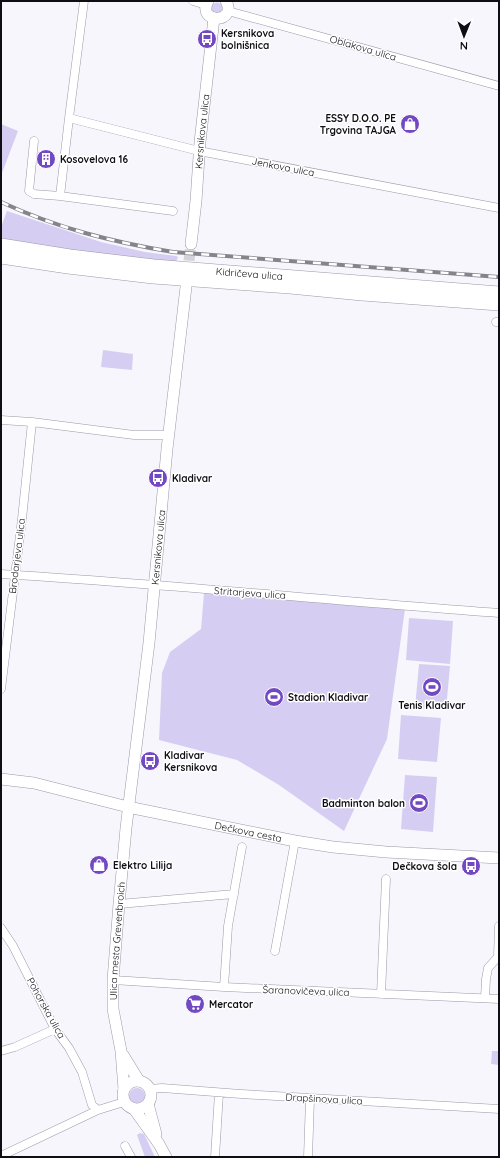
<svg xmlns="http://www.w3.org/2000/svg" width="500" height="1158" viewBox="0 0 500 1158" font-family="Quicksand,sans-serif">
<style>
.green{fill:#d6cef2}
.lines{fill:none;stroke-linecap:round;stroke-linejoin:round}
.secondary-tunnel{stroke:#d4d3da;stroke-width:11;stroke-dasharray:11 5.5;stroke-linecap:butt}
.street-casing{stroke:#9b98a8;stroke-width:9}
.secondary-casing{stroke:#9b98a8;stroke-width:12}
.primary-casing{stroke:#9b98a8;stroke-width:14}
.street{stroke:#fff;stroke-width:8}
.secondary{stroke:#fff;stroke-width:11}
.primary{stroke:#fff;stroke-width:13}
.rail-casing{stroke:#85848a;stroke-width:4}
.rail{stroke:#fff;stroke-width:2.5;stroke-dasharray:8;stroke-linecap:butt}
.labels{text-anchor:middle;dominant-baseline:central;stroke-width:3;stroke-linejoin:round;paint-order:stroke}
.poi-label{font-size:10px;font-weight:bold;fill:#0f0e14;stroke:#fff;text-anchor:start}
.street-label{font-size:10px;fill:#0f0e14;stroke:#fff}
</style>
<rect width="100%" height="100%" fill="#f7f6fd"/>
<path class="green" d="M211.5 8a5.5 5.5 0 1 1 11 0a5.5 5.5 0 1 1-11 0Z
M1,124L18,131L2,173L1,172Z
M7,211L101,242L145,252L176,256L178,257L176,262L122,258L1,241V227Z
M103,350L133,354L132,370L101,367Z
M204,593L405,609L387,739L344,831L279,785L237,760L159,740L162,673L170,652L201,629Z
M409,618L453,621L450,664L406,660Z
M419,664L450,666L446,710L415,708Z
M401,715L441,718L437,762L398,759Z
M405,775L437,777L433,832L401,829Z
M492,1051H499V1065L491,1064Z
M129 1096a8 8 0 1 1 16 0a8 8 0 1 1-16 0Z
M140,1133L144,1134L155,1157H145L137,1135Z"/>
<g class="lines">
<path class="secondary-tunnel" d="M187,277L191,244"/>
<defs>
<path id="street" d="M193,1L206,5
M228,11L499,86
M69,118L199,151L499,208
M34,141L29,191L34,194L60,196L69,118L84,1
M60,196L173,211
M496,322H499
M1,420L32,422L134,435H169
M1,574C167,584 333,601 499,613
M1,689L22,519L32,422
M119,904L234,894
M1,928L13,946L55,1029L69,1048L82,1072L92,1105L98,1110
M275,951L295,841
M113,980L224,987L499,999
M224,987L228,926L242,847
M381,994L386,879
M485,998L486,979L488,968L498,957L499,926
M1,1051L15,1047L55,1029
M150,1089L162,1088L241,1094L499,1109
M125,1146L131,1157
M1,1156L98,1110L124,1102
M215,1157L219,1093
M308,1157L310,1099"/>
<g id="secondary">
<path d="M208,1C196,24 238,24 226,1"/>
<path id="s1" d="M191,244L196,201L200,142L214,18"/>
<path id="s2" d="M1,779L34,783L128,807L295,841L333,847L386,852L499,858"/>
<path d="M123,1055L139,1081"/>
<circle cx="137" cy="1095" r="14"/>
<path id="s3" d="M124,1089L121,1051L113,1009V980L119,904L126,828L149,643L167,449L186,287"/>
<path d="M148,1104L156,1134"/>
<path d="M134,1109L159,1144L166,1157"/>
</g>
<g id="primary">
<path id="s4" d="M1,245L70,256L154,266L499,293"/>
<path d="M1,257L68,267L153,277L290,287L362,294L499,304"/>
</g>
</defs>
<use href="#street" class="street-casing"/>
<use href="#secondary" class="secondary-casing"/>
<use href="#primary" class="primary-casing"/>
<use href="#street" class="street"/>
<use href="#secondary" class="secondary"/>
<use href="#primary" class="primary"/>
<defs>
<path id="rail" d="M1,202C57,228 112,242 173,252L499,277"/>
</defs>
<use href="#rail" class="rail-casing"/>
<use href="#rail" class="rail"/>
</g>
<defs>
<symbol id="bus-disc" viewBox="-11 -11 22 22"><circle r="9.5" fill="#7249c2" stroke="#fff"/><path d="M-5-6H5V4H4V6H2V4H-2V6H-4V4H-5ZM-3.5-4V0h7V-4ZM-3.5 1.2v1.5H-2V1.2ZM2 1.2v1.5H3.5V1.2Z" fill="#fff"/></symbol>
<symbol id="shop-disc" viewBox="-11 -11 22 22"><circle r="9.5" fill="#7249c2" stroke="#fff"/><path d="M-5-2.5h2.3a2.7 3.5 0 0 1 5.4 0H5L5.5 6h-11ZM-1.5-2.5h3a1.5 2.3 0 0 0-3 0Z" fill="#fff"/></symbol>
<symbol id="building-disc" viewBox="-11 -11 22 22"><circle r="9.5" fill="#7249c2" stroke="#fff"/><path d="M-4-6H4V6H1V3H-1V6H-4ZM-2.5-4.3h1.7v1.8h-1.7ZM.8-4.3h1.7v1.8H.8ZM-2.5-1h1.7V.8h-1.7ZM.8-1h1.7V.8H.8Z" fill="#fff"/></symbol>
<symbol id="stadium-disc" viewBox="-11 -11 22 22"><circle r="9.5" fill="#7249c2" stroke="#fff"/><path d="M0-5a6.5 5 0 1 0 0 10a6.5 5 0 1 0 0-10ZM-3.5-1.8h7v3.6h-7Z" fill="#fff"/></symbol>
<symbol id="supermarket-disc" viewBox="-11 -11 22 22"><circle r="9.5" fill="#7249c2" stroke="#fff"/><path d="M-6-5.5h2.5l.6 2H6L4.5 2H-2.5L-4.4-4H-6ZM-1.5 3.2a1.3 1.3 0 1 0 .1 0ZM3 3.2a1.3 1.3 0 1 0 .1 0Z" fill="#fff"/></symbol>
</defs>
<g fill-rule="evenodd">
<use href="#bus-disc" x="196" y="28" width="22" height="22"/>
<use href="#shop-disc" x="399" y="113" width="22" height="22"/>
<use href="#building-disc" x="35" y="148" width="22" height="22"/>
<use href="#bus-disc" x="147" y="467" width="22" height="22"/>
<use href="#stadium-disc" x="421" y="676" width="22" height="22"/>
<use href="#stadium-disc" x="263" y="686" width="22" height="22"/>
<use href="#bus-disc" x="139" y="750" width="22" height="22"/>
<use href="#stadium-disc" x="408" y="792" width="22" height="22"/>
<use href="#shop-disc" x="88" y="854" width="22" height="22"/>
<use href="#bus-disc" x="460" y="855" width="22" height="22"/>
<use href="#supermarket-disc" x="184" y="993" width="22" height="22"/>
</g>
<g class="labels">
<g class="poi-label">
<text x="221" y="33">Kersnikova<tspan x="221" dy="12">bolnišnica</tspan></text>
<text x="396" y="118" text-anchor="end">ESSY D.O.O. PE<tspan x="396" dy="12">Trgovina TAJGA</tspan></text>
<text x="60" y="159">Kosovelova 16</text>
<text x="172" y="478">Kladivar</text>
<text x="288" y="697">Stadion Kladivar</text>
<text x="432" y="705" text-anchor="middle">Tenis Kladivar</text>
<text x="164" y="755">Kladivar<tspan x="164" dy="12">Kersnikova</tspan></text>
<text x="405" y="803" text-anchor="end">Badminton balon</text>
<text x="113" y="865">Elektro Lilija</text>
<text x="457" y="866" text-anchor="end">Dečkova šola</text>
<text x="209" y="1004">Mercator</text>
</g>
<g class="street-label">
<text transform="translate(363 48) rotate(16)">Oblakova ulica</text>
<text stroke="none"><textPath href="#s1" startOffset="113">Kersnikova ulica</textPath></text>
<text transform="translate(283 167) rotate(11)">Jenkova ulica</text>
<text stroke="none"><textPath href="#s4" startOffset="250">Kidričeva ulica</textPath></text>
<text stroke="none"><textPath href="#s3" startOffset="545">Kersnikova ulica</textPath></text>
<text transform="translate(17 556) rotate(-83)">Brodarjeva ulica</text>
<text transform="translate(250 593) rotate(4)">Stritarjeva ulica</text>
<text stroke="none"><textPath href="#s2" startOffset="253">Dečkova cesta</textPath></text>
<text stroke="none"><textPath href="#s3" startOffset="149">Ulica mesta Grevenbroich</textPath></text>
<text transform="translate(306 991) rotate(2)">Šaranovičeva ulica</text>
<text transform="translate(46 1008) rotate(61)">Pohorska ulica</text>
<text transform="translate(324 1099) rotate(3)">Drapšinova ulica</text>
</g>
</g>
<rect width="500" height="1158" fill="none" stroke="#0f0e14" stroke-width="4"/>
<g transform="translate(464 36) rotate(181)" stroke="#ffffff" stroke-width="3" paint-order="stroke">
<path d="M0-3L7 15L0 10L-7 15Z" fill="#0f0e14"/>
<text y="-6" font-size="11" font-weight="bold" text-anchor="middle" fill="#0f0e14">N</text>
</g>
</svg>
